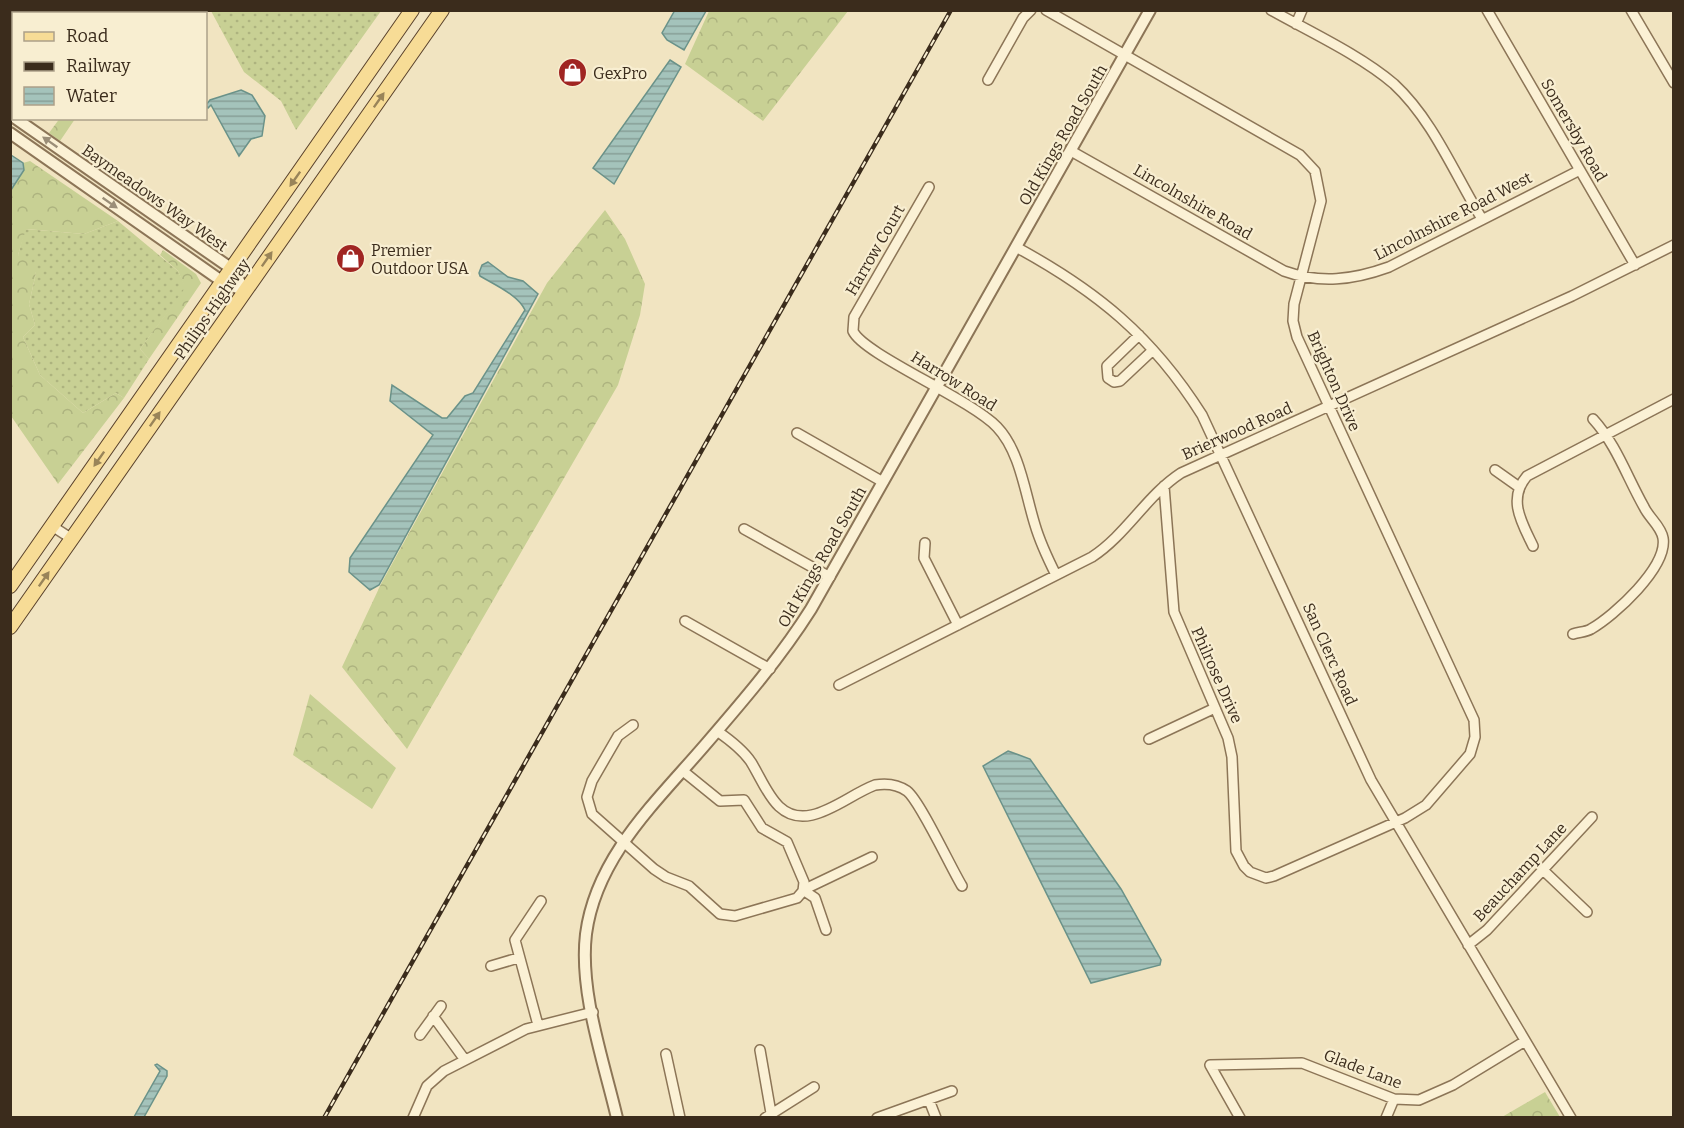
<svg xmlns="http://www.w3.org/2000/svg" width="1684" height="1128" viewBox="0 0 1684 1128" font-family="Bitter,serif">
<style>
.grass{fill:url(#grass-dots)}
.forest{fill:url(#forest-crowns)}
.water{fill:url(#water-rules);stroke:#6a9289;stroke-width:1.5}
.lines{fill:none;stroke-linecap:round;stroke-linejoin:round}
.minor-casing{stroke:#8c7557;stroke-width:12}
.tertiary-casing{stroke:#8c7557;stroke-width:14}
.primary-casing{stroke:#5a422c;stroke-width:16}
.minor{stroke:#fbf1d5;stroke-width:9}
.tertiary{stroke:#fbf1d5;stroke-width:10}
.primary{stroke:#f7dc96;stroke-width:14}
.rail-casing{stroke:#3b2c1c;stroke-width:4.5}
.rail{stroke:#f8eed1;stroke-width:2;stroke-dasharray:7;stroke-linecap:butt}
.oneway{fill:#998459}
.oneway2{fill:#9b8e78}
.labels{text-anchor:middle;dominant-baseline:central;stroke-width:4.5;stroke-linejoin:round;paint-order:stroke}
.poi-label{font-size:16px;fill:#3b2c1c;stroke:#f8eed1;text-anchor:start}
.street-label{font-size:16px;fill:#3b2c1c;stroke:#f8eed1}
</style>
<defs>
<pattern id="grass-dots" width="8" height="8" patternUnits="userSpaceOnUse" patternTransform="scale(1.5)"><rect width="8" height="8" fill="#c8d094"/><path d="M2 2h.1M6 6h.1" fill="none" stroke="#adb37f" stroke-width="1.8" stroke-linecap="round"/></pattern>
<pattern id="forest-crowns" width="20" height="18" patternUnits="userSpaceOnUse" patternTransform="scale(1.5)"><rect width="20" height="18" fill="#c8d094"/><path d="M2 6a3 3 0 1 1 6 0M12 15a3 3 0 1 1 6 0" fill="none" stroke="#adb37f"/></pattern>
<pattern id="water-rules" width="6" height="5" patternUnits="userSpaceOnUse" patternTransform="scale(1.5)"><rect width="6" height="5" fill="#a4c3bb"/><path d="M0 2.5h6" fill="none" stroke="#879f97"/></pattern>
</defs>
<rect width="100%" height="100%" fill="#f1e4c1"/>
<path class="grass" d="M211,11H381L296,130L281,101L244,72Z
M118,221L178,271L186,288L140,349L149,359L124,398L116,393L83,413L40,375L23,337L35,325L29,304L36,273L18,255L25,229L84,234Z"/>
<path class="forest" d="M709,11V10L848,11L763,121L685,64Z
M60,118L75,119L60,141L49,133Z
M30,161L118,221L84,234L26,229L18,255L31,260L36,273L29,304L35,325L23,337L40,375L83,413L116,393L124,398L58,484L11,416L10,190L23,170V163Z
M605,210L625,239L645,284L640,315L618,385L407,749L342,667L381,584L547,283Z
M163,250L196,274L201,283L149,359L140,349L185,288L178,271L160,255Z
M310,694L396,768L372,809L293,755Z
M1545,1092L1560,1117H1502Z"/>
<path class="water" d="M675,10L706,11L684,50L667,40L662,33Z
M670,60L681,67L614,184L593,168Z
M241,90L252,95L265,116L262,136L251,139L239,156L211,105L208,108L206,105L210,100Z
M11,155L23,163L24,170L11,190Z
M488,262L508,277L523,281L538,294L379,585L370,590L349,572L350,558L433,435L390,401L392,385L442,418H447L465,396L473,393L525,310C518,295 495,285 480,276L479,273L482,265Z
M1008,751L1030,759L1121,889L1161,960L1160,965L1091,983L983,766Z
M157,1064L167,1071V1076L144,1117H134L160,1071L155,1065Z"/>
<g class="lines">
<defs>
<path id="minor" d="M1046,10L1300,155L1315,171L1321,201L1294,304L1293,321L1297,337L1474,720L1475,737L1470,754L1426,805L1405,818L1274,876L1266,878L1250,872L1244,866L1236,851L1232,757L1228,738L1174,612L1164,486
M1271,10C1310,32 1360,55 1394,84C1433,120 1455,175 1482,219
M1487,10L1635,265
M1631,10L1674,83
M1296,24L1302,10
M988,80L1023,18L1031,10
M1071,151L1284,271C1320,284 1353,280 1389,267L1580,170
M929,187L854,317L853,331C863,354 969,398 997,427C1020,451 1025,493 1035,525C1040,542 1048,559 1056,575
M1016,247C1097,291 1152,336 1202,415L1371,780L1571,1118
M1139,335L1107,366L1108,378L1114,382L1120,381L1153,350
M797,433L883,482
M1495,470L1519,487
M52,526L72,539
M744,529L830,577
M925,543L924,558L958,625
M1533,546C1522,523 1507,499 1527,476L1674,399
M685,621L770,669
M1573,634C1579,632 1586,632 1591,629C1614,616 1668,567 1663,538C1661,526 1649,518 1644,507C1627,477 1616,444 1593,419
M839,685L1092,557C1127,534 1146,496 1181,473L1572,296L1674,245
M633,725L618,736L592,781L587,797L592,814L654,869L666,877L689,886L720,914L735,916L797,898L803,891L804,882L787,842L762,828L744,800L720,801L683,771
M717,731C730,740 743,750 751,762C766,786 776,823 812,815C834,810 854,793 875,785C887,783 897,784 907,791C920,801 951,868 962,886
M1149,739L1215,708
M1543,870L1587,912
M803,890L872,857
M803,890L815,898L826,930
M1468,945L1487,930L1592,817
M491,966L518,958
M433,1016L465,1060
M538,1025L515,940L541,901
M420,1035L441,1006
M760,1050L771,1113
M666,1054L680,1118
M929,1100L936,1118
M413,1118L427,1086L444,1071L526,1029L593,1012
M765,1118L814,1087
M877,1118L952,1091
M1240,1118L1210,1065L1302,1063L1394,1099L1419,1100L1453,1085L1525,1041
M1386,1118L1394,1099"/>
<path id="tertiary" d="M15,118L232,269L245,291
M10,133L223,282L245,291
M617,1118C604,1062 579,992 586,934C596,857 656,802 705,745C743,701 780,658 811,609L1150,10"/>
<path id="primary" d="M10,586L412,10
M10,627L442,10"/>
</defs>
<use href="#minor" class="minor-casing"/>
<use href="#tertiary" class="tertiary-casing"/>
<use href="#primary" class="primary-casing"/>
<use href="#minor" class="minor"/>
<use href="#tertiary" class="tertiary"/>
<use href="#primary" class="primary"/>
<defs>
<path id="rail" d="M324,1118L951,10"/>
</defs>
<use href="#rail" class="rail-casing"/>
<use href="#rail" class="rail"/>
</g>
<defs><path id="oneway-solid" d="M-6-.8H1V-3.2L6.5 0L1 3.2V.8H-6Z" transform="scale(1.5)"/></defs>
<g class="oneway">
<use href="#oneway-solid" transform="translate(379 100) rotate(-55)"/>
<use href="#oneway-solid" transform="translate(295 179) rotate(125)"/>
<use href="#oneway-solid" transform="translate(267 259) rotate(-55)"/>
<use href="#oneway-solid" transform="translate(155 419) rotate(-55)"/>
<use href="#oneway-solid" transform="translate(99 459) rotate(125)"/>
<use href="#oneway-solid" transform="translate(44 579) rotate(-55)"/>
</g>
<g class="oneway2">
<use href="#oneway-solid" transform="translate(50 142) rotate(-145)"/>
<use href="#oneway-solid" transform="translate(110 203) rotate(35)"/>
</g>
<defs>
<symbol id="shop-disc" viewBox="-11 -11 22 22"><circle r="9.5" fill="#a02522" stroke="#f8eed1"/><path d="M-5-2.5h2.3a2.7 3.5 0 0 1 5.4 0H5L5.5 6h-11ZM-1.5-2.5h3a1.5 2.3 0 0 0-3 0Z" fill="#fff"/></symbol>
</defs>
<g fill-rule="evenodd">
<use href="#shop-disc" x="556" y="56" width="33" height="33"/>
<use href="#shop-disc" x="334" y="242" width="33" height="33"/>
</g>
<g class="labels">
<g class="poi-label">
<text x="593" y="73">GexPro</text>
<text x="371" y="250">Premier<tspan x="371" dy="18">Outdoor USA</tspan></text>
</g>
<g class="street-label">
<text transform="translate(1574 130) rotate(60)">Somersby Road</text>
<text transform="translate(1063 135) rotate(-60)">Old Kings Road South</text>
<text transform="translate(155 198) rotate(35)">Baymeadows Way West</text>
<text transform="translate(1193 202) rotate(30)">Lincolnshire Road</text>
<text transform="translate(1453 216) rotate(-27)">Lincolnshire Road West</text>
<text transform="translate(875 250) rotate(-60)">Harrow Court</text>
<text transform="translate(212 309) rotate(-55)">Philips Highway</text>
<text transform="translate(954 381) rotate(32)">Harrow Road</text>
<text transform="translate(1334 381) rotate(66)">Brighton Drive</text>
<text transform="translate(1237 431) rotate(-24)">Brierwood Road</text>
<text transform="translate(822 557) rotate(-60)">Old Kings Road South</text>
<text transform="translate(1330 654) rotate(66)">San Clerc Road</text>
<text transform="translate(1217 675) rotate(66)">Philrose Drive</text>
<text transform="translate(1520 872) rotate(-47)">Beauchamp Lane</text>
<text transform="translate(1363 1069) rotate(21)">Glade Lane</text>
</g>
</g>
<rect width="1684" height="1128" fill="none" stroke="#3b2c1c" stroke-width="24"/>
<rect x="12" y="12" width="195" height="108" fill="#f8eed1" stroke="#aca089" stroke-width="1.5"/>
<rect x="24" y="32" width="30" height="9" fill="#f7dc96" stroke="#aca089" stroke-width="1.5"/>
<text x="66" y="42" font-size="18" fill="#3b2c1c">Road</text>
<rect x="24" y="62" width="30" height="9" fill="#3b2c1c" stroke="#aca089" stroke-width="1.5"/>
<text x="66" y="72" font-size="18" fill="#3b2c1c">Railway</text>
<rect x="24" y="87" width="30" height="18" fill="url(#water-rules)" stroke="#aca089" stroke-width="1.5"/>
<text x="66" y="102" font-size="18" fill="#3b2c1c">Water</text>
</svg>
